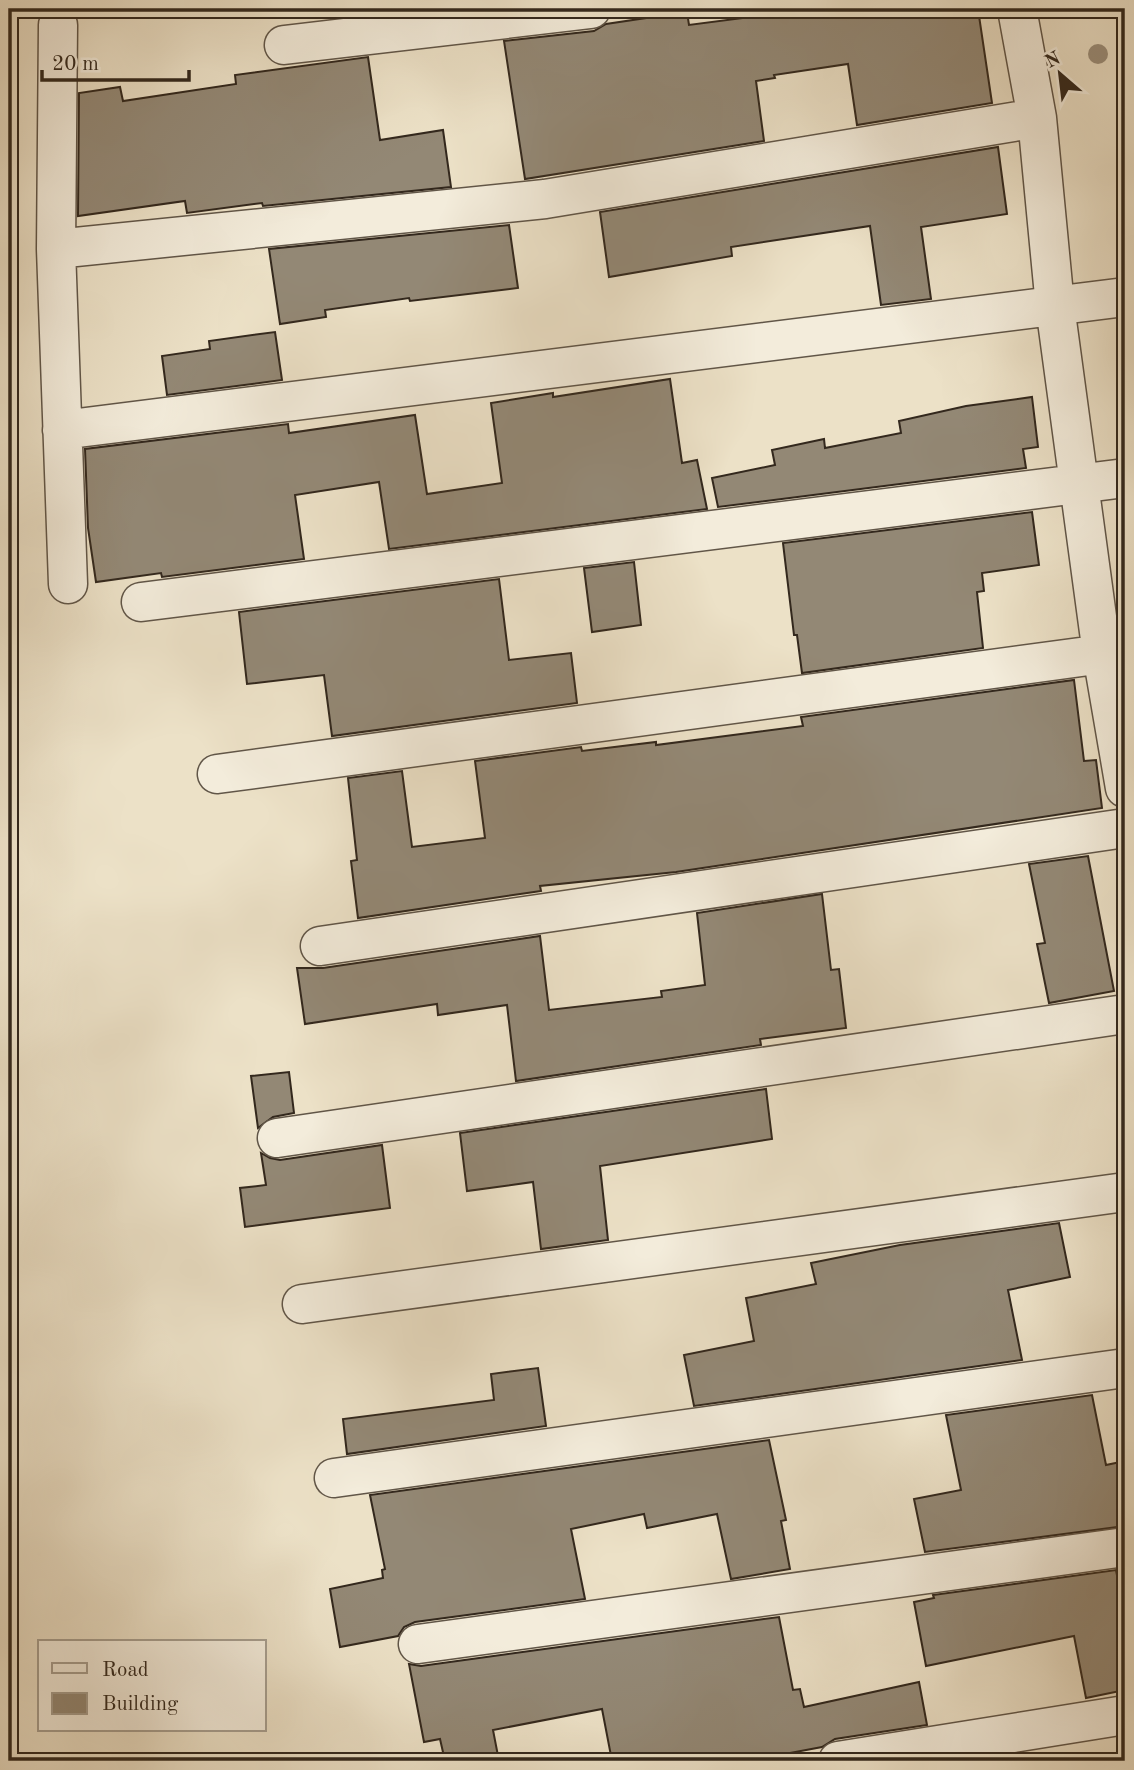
<svg xmlns="http://www.w3.org/2000/svg" width="1134" height="1770" viewBox="0 0 1134 1770" font-family="'Old Standard TT',serif">
<style>
.building{fill:#938875;stroke:#33281d;stroke-width:2}
.lines{fill:none;stroke-linecap:round;stroke-linejoin:round}
.minor-casing{stroke:#615648;stroke-width:41}
.minor{stroke:#f3ecdb;stroke-width:38}
.tree{fill:#9c907d}
</style>
<rect width="100%" height="100%" fill="#ece1c7"/>
<filter id="stains"><feTurbulence type="fractalNoise" baseFrequency=".00286" numOctaves="4"/><feColorMatrix values="0 0 0 0 .2 0 0 0 0 .09 0 0 0 0 .02 0 0 0 .5 -.17"/></filter>
<radialGradient id="worn" r=".72"><stop offset=".6" stop-color="#630" stop-opacity="0"/><stop offset="1" stop-color="#630" stop-opacity=".3"/></radialGradient>
<path class="building" d="M812,9H978L992,103L857,125L848,64L774,75L775,78L756,81L764,141L525,179L504,41L594,31L606,24L687,12L689,25Z
M368,57L380,140L443,130L451,187L263,206L262,203L187,213L185,201L78,216L79,93L120,87L123,101L236,84L235,75Z
M998,147L1007,214L921,227L931,299L881,305L870,226L731,247L732,256L609,277L600,212Z
M509,225L518,288L410,301L409,298L325,310L326,317L280,324L269,249Z
M275,332L282,380L167,395L162,356L210,349L209,341Z
M670,379L682,463L697,460L707,509L389,549L379,482L295,495L304,559L162,577L161,573L96,582L88,528L85,449L288,424L289,433L415,415L427,494L502,483L491,403L553,393V397Z
M1032,397L1038,447L1023,449L1026,468L718,507L712,478L775,465L772,450L824,439L825,448L901,433L899,421L966,406Z
M1032,512L1039,565L982,573L984,591L977,592L983,648L802,673L797,635H794L783,543Z
M634,562L641,625L592,632L584,568Z
M499,579L509,660L571,653L577,703L332,736L324,675L247,684L239,612Z
M1074,680L1084,761L1096,760L1102,808L676,872L540,886L541,891L534,892L358,918L351,861L357,860L348,778L402,771L412,847L485,838L475,761L581,747L582,751L656,742V745L803,726L801,717Z
M1088,856L1114,991L1049,1003L1037,944L1045,943L1029,864Z
M822,894L831,970L839,969L846,1028L760,1039L761,1045L516,1081L507,1005L438,1015L437,1004L305,1024L297,968H323L540,936L549,1010L662,997L661,991L705,985L697,913Z
M289,1072L294,1113L273,1117L258,1128L251,1076Z
M766,1089L772,1139L600,1166L608,1240L541,1249L533,1182L467,1191L460,1133Z
M382,1145L390,1208L245,1227L240,1188L266,1185L261,1153L270,1158L280,1160Z
M1059,1223L1070,1277L1008,1290L1022,1360L694,1406L684,1355L754,1341L746,1298L816,1284L811,1263L900,1245Z
M538,1368L546,1426L347,1454L343,1419L494,1400L491,1374Z
M1092,1395L1106,1465L1125,1461V1526L925,1552L914,1499L961,1490L946,1415Z
M769,1440L786,1520L781,1521L790,1569L731,1579L717,1514L647,1528L644,1514L571,1529L585,1599L415,1622L404,1627L398,1636L340,1647L330,1589L383,1578L382,1570L385,1569L370,1495Z
M1116,1570L1125,1618V1690L1086,1698L1074,1636L926,1666L914,1602L934,1598L933,1595Z
M779,1617L793,1690L800,1689L804,1707L919,1682L927,1725L835,1739L822,1747L747,1761H612L602,1709L493,1730L499,1761H445L440,1739L424,1742L409,1664L421,1666Z"/>
<g class="lines">
<defs>
<path id="minor" d="M1017,9L1037,118L1055,306L1102,654L1125,788
M58,25L56,249L68,584
M284,45L591,9
M56,249L545,199L1037,118
M62,430L1125,297
M141,602L1125,478
M217,774L1125,651
M320,946L1125,828
M277,1138L1125,1014
M302,1304L1125,1192
M334,1478L1125,1368
M418,1644L1125,1547
M838,1761L1125,1715"/>
</defs>
<use href="#minor" class="minor-casing"/>
<use href="#minor" class="minor"/>
</g>
<circle class="tree" cx="1098" cy="54" r="10"/>
<rect width="1134" height="1770" fill="none" stroke="#ece1c7" stroke-width="35"/>
<rect x="10" y="10" width="1113" height="1749" fill="none" stroke="#33281d" stroke-width="3.5"/>
<rect x="18" y="18" width="1099" height="1735" fill="none" stroke="#33281d" stroke-width="2"/>
<rect x="38" y="1640" width="228" height="91" fill="#f3ecdb" stroke="#a69e8f" stroke-width="2"/>
<rect x="52" y="1663" width="35" height="10" fill="#f3ecdb" stroke="#a69e8f" stroke-width="2"/>
<text x="102" y="1676" font-size="21" fill="#33281d">Road</text>
<rect x="52" y="1693" width="35" height="21" fill="#938875" stroke="#a69e8f" stroke-width="2"/>
<text x="102" y="1710" font-size="21" fill="#33281d">Building</text>
<g transform="translate(1060 74) rotate(332)" stroke="#f3ecdb" stroke-width="5" paint-order="stroke">
<path d="M0-5L12 26L0 18L-12 26Z" fill="#33281d"/>
<text y="-10" font-size="19" font-weight="bold" text-anchor="middle" fill="#33281d">N</text>
</g>
<path d="M42 70v10h147v-10" fill="none" stroke="#33281d" stroke-width="3.5"/>
<text x="52" y="70" font-size="21" fill="#33281d" stroke="#f3ecdb" stroke-width="5" paint-order="stroke">20 m</text>
<rect width="100%" height="100%" filter="url(#stains)"/>
<rect width="100%" height="100%" fill="url(#worn)"/>
</svg>
